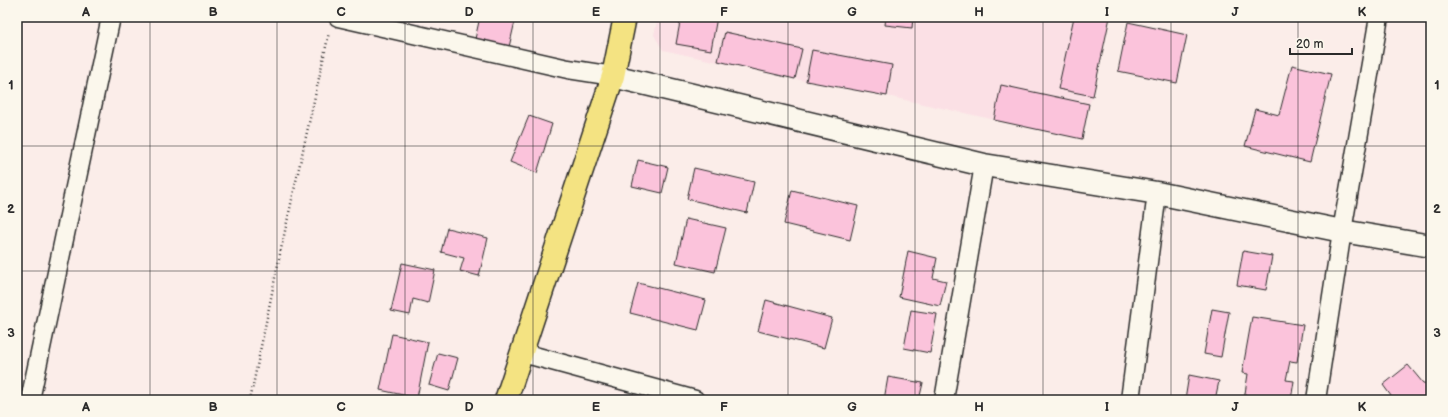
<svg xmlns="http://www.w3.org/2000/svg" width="1448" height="417" viewBox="0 0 1448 417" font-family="'Balsamiq Sans',sans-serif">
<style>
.built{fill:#fbe0e5}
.building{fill:#fbc3db;stroke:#2b2b2b}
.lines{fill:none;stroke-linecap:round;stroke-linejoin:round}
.minor-casing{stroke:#2b2b2b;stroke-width:21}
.tertiary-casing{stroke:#2b2b2b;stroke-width:25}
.primary-casing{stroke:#2b2b2b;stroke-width:25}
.path{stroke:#2b2b2b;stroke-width:2.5;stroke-dasharray:1 3;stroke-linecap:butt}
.minor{stroke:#fbf7ec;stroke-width:18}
.tertiary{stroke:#fbf7ec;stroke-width:22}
.primary{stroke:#f4e382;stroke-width:22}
.grid{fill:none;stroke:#2b2b2b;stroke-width:1;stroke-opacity:0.55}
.neatline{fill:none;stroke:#2b2b2b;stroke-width:1.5}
.grid-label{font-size:13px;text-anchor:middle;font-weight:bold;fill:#2b2b2b}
</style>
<rect width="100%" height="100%" fill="#fbede9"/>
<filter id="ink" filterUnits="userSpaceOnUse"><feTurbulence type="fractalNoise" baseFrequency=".025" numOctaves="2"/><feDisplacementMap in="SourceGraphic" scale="8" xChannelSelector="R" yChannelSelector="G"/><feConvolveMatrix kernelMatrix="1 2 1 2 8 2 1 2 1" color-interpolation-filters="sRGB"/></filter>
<g filter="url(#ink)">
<path class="built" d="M658,17H1110L1093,96L1089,104L1082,139L887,96L795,79L663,50L654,35Z"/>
<path class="building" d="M480,17H516L509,47L475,39Z
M681,17H717L711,50L676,44Z
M886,17H913L912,28L885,25Z
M1074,17H1110L1093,96L1058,89Z
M1128,22L1187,35L1177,83L1118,71Z
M725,32L802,49L795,79L718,61Z
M812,50L892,65L887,96L806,81Z
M1292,65L1331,74L1310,162L1245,146L1255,109L1279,115Z
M1001,85L1089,104L1082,139L994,120Z
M529,116L552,124L537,173L510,162Z
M638,160L668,167L662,193L632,186Z
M694,168L754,182L747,213L687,199Z
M792,190L858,206L850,240L784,224Z
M686,219L726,228L715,272L676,263Z
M447,228L488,238L479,276L460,271L464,258L441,252Z
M908,251L937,258L933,278L946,281L940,306L899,297Z
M1243,251L1272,256L1266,290L1237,285Z
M402,263L435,270L428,303L413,299L410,315L391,311Z
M638,283L706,300L698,330L630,313Z
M766,300L832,318L824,348L758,331Z
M1212,309L1229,312L1221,357L1204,354Z
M911,310L937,314L930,353L904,348Z
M1252,317L1303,325L1297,362L1290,361L1286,380L1294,381L1291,400H1244L1248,374L1242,373Z
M392,334L428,342L417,398L380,390Z
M438,353L458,358L449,391L429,385Z
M1408,365L1423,383L1431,384V400H1394L1383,385Z
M1189,375L1219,381L1215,400H1185Z
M888,377L923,383L919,400H884Z"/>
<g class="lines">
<defs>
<path id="minor" d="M338,17L568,69L613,76
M523,353L695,400
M30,400L111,17
M944,400L984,165
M1130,400L1157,193
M1316,400L1342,231L1379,17"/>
<path id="tertiary" d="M613,76L984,165L1157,193L1342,231L1431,246"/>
<path id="primary" d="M506,400L613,76L625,17"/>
</defs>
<use href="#minor" class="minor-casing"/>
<use href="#tertiary" class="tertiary-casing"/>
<use href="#primary" class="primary-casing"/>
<path class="path" d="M250,400L281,249L329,33"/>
<use href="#minor" class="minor"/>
<use href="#tertiary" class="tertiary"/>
<use href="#primary" class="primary"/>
</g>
</g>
<path class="grid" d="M150,17V400M277,17V400M405,17V400M533,17V400M660,17V400M788,17V400M915,17V400M1043,17V400M1171,17V400M1298,17V400M17,146H1431M17,271H1431"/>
<rect width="1448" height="417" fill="none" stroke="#fbf7ec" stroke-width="44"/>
<path d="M1290 48v6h62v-6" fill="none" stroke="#2b2b2b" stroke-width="2"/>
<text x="1296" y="48" font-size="12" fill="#2b2b2b" stroke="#fbf7ec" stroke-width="3" paint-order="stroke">20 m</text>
<rect x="22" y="22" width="1404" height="373" class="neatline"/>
<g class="grid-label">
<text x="86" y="16">A</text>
<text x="213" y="16">B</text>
<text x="341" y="16">C</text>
<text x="469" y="16">D</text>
<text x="596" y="16">E</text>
<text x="724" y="16">F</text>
<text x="852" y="16">G</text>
<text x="979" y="16">H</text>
<text x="1107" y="16">I</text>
<text x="1235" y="16">J</text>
<text x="1362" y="16">K</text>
<text x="11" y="89">1</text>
<text x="1437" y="89">1</text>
<text x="11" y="213">2</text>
<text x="1437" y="213">2</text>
<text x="11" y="337">3</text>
<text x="1437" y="337">3</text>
<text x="86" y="411">A</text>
<text x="213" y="411">B</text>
<text x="341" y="411">C</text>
<text x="469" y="411">D</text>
<text x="596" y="411">E</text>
<text x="724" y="411">F</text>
<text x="852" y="411">G</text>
<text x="979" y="411">H</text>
<text x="1107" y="411">I</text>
<text x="1235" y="411">J</text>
<text x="1362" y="411">K</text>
</g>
</svg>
